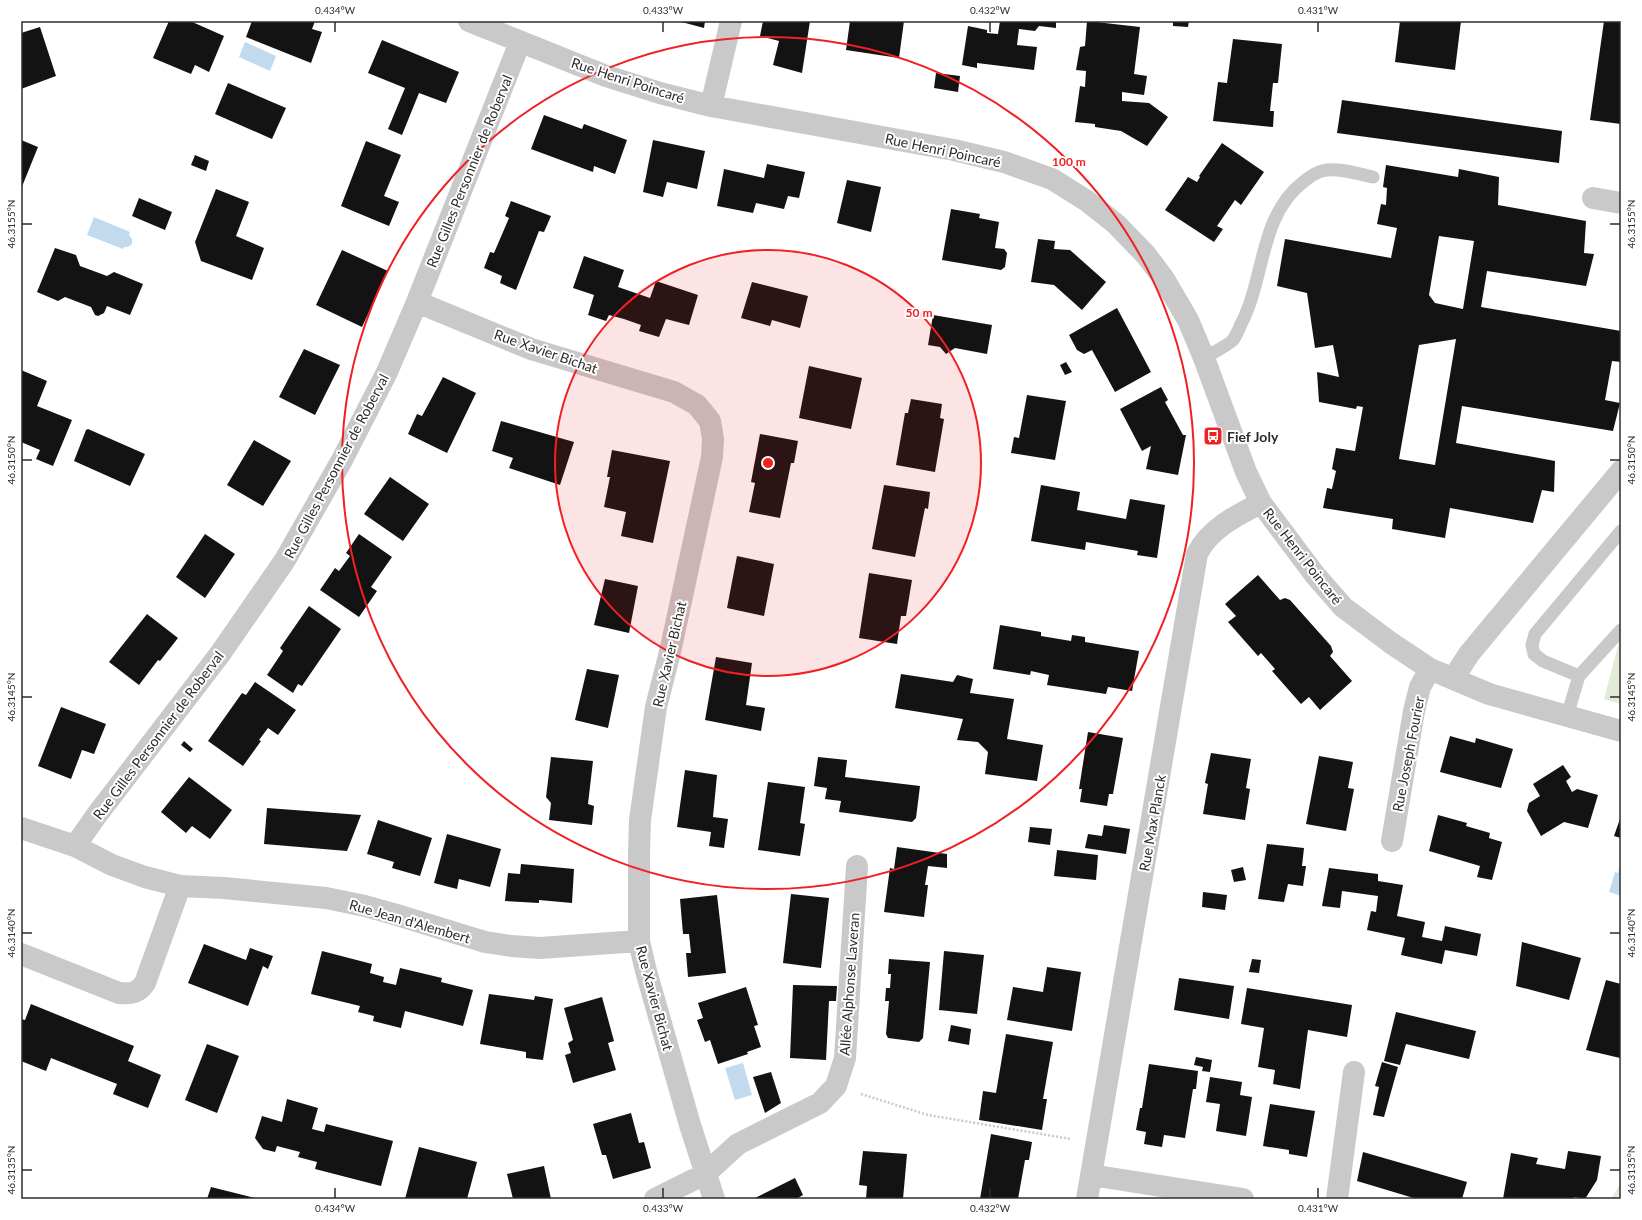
<svg xmlns="http://www.w3.org/2000/svg" width="1642" height="1220" viewBox="0 0 1642 1220" font-family="Lato,sans-serif">
<style>
.green{fill:#e1ebd8}
.water{fill:#c2daed}
.building{fill:#131313;fill-rule:evenodd}
.lines{fill:none;stroke-linecap:round;stroke-linejoin:round}
.path{stroke:#c9c9c9;stroke-width:2.5;stroke-dasharray:2 2;stroke-linecap:butt}
.service{stroke:#c9c9c9;stroke-width:13}
.minor{stroke:#c9c9c9;stroke-width:22}
.ticks{fill:none;stroke:#2c2c2c;stroke-width:1.5}
.ring{fill:none;stroke:#f12023;stroke-width:2}
.labels{text-anchor:middle;dominant-baseline:central;stroke-width:4;stroke-linejoin:round;paint-order:stroke}
.street-label{font-size:14px;fill:#2c2c2c;stroke:#fff}
.poi-label{font-size:14px;font-weight:bold;fill:#2c2c2c;stroke:#fff;text-anchor:start}
.centre{fill:#f12023;stroke:#fff;stroke-width:2}
.ring-label{font-size:12px;text-anchor:middle;font-weight:bold;fill:#f12023;stroke:#fff;stroke-width:4;stroke-linejoin:round;paint-order:stroke}
.neatline{fill:none;stroke:#2c2c2c;stroke-width:1.5}
.ticks-label{font-size:10px;text-anchor:middle;fill:#2c2c2c}
</style>
<rect width="100%" height="100%" fill="#fff"/>
<path class="green" d="M1621,640V704L1604,699L1619,642Z
M1621,1183V1199H1611Z"/>
<path class="water" d="M245,42L276,56L270,71L239,57Z
M94,217L130,232L129,235L132,239V244L128,247H124L123,249L87,235Z
M1620,866H1621V896L1609,892L1615,872L1618,873Z
M743,1063L752,1095L735,1100L725,1068Z"/>
<path class="building" d="M169,21H190L224,36L209,72L195,65L191,74L153,58Z
M252,21H315L312,29L322,32L311,63L246,37Z
M678,21H705L704,28Z
M763,21H810L802,73L773,65L779,41L760,36Z
M850,21H904L899,58L846,50Z
M1000,21H1056V28L1039,26L1035,31L1019,29L1017,45L1037,47L1034,70L977,63V68L962,65L968,26L987,30V33L998,34Z
M1087,21L1140,27L1134,74L1147,76L1144,95L1122,92V101L1149,103L1168,117L1147,146L1121,131L1095,127V124L1075,122L1080,86L1085,87L1086,71L1076,70L1080,47L1085,46Z
M1173,21H1189L1188,27L1173,26Z
M1400,21H1461L1455,70L1395,62Z
M1604,21H1621V124L1590,120Z
M40,27L56,76L21,89V33Z
M1233,39L1282,44L1278,83H1273L1270,111H1274L1273,127L1213,121L1218,82L1227,83Z
M382,40L459,72L446,103L419,93L402,135L388,129L405,88L368,73Z
M936,73L960,76L958,92L934,88Z
M228,83L286,108L272,139L215,114Z
M1342,100L1562,131L1559,163L1337,133Z
M544,115L582,129L584,124L627,140L615,174L594,166L593,172L531,149Z
M21,140L38,147L21,189Z
M653,140L705,151L697,189L667,182L663,197L643,192Z
M366,141L401,155L384,196L399,202L389,226L341,206Z
M1222,143L1264,172L1241,205L1235,200L1217,226L1223,229L1214,242L1165,210L1188,177L1197,182L1200,177L1199,176Z
M195,155L209,161L206,171L191,165Z
M767,164L805,172L799,198L788,196L784,209L756,203L753,213L717,206L724,169L764,178Z
M1386,165L1458,177L1459,169L1499,177L1498,205L1586,221L1584,253L1594,254L1586,286L1487,271L1481,307L1621,331V362L1612,361L1605,400L1620,403L1613,431L1462,406L1456,443L1555,461L1554,492L1542,490L1533,523L1450,508L1445,538L1392,529L1393,519L1323,508L1327,488L1332,489L1336,471L1332,469L1336,448L1355,451L1363,407L1357,406L1356,409L1319,402L1317,372L1339,377L1333,345L1315,348L1307,293L1277,286L1285,239L1391,258L1397,228L1377,224L1381,204L1386,205L1387,188L1383,187ZM1439,236L1474,241L1463,309L1435,303L1429,295ZM1456,339L1435,465L1399,459L1419,345Z
M847,180L881,187L871,232L837,223Z
M216,189L249,202L236,236L264,248L252,280L201,261L195,242Z
M139,198L172,212L165,230L132,216Z
M511,201L551,216L544,232L539,231L516,290L500,283L502,276L484,268L490,252L494,253L509,218L505,216Z
M951,209L980,214L979,218L999,222L995,248L1004,249L1007,253L1005,267L1001,270L942,260Z
M1038,239L1055,241L1054,249L1070,250L1106,282L1082,310L1054,285L1031,282Z
M55,248L76,255L80,266L107,276L114,272L143,284L130,315L107,306L104,313L98,316L95,315L91,307L65,297L58,301L37,292Z
M342,250L388,271L362,327L316,305Z
M584,256L624,270L618,287L650,298L656,281L698,295L689,325L666,319L659,337L639,331L641,325L624,319L609,315L606,321L588,315L594,295L573,288Z
M752,282L808,296L800,328L772,320L770,326L741,318Z
M1117,308L1151,372L1115,392L1092,350L1084,354L1077,350L1069,335Z
M933,315L992,325L987,354L955,348L946,354L940,347L928,345Z
M304,349L340,365L315,415L279,397Z
M1066,362L1072,372L1065,375L1060,365Z
M809,366L862,378L851,429L799,418Z
M21,370L47,381L37,406L72,420L53,466L36,459L40,450L21,442Z
M443,377L476,393L447,453L408,434L417,414L422,416Z
M1161,387L1168,400L1165,402L1183,435H1186L1178,475L1146,469L1151,446L1142,451L1120,409Z
M1027,395L1066,401L1055,460L1011,453L1014,437L1019,438Z
M911,399L942,404L940,418L944,419L935,472L896,465L905,413H908Z
M501,421L574,442L560,485L509,468L513,458L492,451Z
M88,429L145,454L130,486L74,461L86,430Z
M760,434L798,441L794,463H791L780,518L749,512L755,483L751,482Z
M254,440L291,461L263,506L227,485Z
M612,450L670,461L653,543L621,536L626,512L604,507L610,477H607Z
M390,477L429,504L403,541L364,514Z
M884,485L930,492L928,509L925,508L915,557L872,549Z
M1041,485L1080,492L1077,510L1126,519L1130,499L1165,505L1157,558L1137,555L1138,551L1086,542L1085,550L1031,541Z
M205,534L235,554L205,598L176,577Z
M359,534L392,557L371,587L377,591L359,617L320,590L335,568L339,571L350,556L346,553Z
M737,556L774,564L764,616L727,608Z
M869,573L912,580L906,616H901L897,644L859,638Z
M1258,575L1280,600L1285,598L1290,600L1331,646L1333,652L1330,656L1352,681L1320,710L1309,697L1301,704L1272,671L1275,669L1261,653L1258,656L1228,622L1236,616L1225,604Z
M605,579L638,586L629,633L594,625Z
M309,606L341,629L302,686L298,684L293,693L267,675L283,651L280,648Z
M147,614L178,638L160,661L158,660L139,685L109,662Z
M1000,625L1041,632V636L1071,641L1072,635L1085,637V642L1139,651L1132,691L1108,687L1106,694L1047,685L1049,675L1031,671L1030,675L993,669Z
M716,657L752,663L746,705L765,708L761,731L705,720Z
M587,669L619,675L608,728L575,720Z
M901,674L953,682L957,675L973,679L970,693L1014,699L1007,739L1043,745L1037,781L985,774L988,752L978,742L957,740L963,719L895,708Z
M255,682L296,710L278,735L268,728L259,740L261,741L243,766L208,741L242,693L246,695Z
M61,707L106,724L94,754L82,750L71,779L38,766Z
M1088,732L1123,738L1113,794H1109L1107,806L1080,802L1082,789H1079Z
M1450,736L1475,743L1476,738L1513,749L1501,788L1440,772Z
M184,741L193,749L190,752L181,745Z
M1211,753L1251,759L1246,788L1250,789L1245,820L1203,814L1208,784L1205,783Z
M1319,756L1353,762L1348,788L1354,789L1346,831L1306,824Z
M551,757L593,761L588,804L594,806L592,825L549,820L551,803L546,797Z
M818,757L847,760L845,777L920,786L916,818L912,822L839,812L841,801L825,799L827,788L814,786Z
M1563,765L1571,777L1566,781L1572,792L1577,789L1598,795L1588,828L1564,822L1541,836L1527,811L1529,803L1540,796L1533,784Z
M685,770L717,775L713,817L728,819L724,848L709,846L711,832L677,827Z
M189,777L232,810L210,839L192,826L186,833L161,812Z
M768,782L805,787L800,823L805,824L800,856L758,850Z
M267,808L361,815L347,851L264,844Z
M1438,815L1467,823L1466,826L1490,833L1489,838L1502,842L1492,880L1477,877L1480,866L1429,851Z
M1621,816V838L1614,836Z
M378,820L432,838L420,876L392,868L394,862L367,854Z
M1104,825L1130,829L1126,854L1085,848L1088,834L1102,836Z
M1030,827L1052,829L1050,845L1028,842Z
M447,834L501,849L490,887L459,879L457,889L434,883Z
M1267,844L1304,848L1302,866H1306L1303,886L1288,884L1284,902L1258,899Z
M897,847L947,854V868L928,866L925,885H928L924,917L884,912L890,868L894,869Z
M1057,850L1098,855L1096,880L1054,876Z
M521,864L574,869L572,903L539,900V903L505,901L508,873L520,874Z
M1243,867L1246,880L1234,882L1231,870Z
M1329,868L1378,874V881L1403,885L1397,916L1425,922L1422,937L1442,941L1445,926L1481,934L1477,956L1445,950L1442,964L1401,955L1405,938L1367,930L1371,911L1376,912L1378,896L1342,891L1340,908L1322,906Z
M1203,892L1227,895L1225,910L1202,907Z
M791,894L829,898L821,968L783,963Z
M717,895L726,973L688,977L686,953H691L689,934H683L680,899Z
M1522,942L1581,958L1569,1000L1516,986Z
M204,944L246,960L250,948L273,956L268,969L263,966L248,1006L188,983Z
M322,951L372,964L370,973L384,977L383,982L396,985L400,968L442,978L441,982L473,990L463,1026L405,1011L401,1028L373,1021L374,1016L358,1012L360,1006L311,994Z
M944,951L984,955L977,1014L939,1010Z
M889,959L930,962L923,1038L919,1042L888,1038L886,1034L889,1001H885L886,988H890L891,974H888Z
M1252,959L1261,960L1259,973L1249,972Z
M1047,967L1081,972L1072,1031L1007,1020L1013,987L1043,992Z
M1179,978L1234,986L1229,1019L1174,1010Z
M1606,980L1621,984V1058H1620L1586,1050Z
M793,985L837,986L836,1001H829L826,1060L790,1058Z
M746,987L758,1025L754,1026L761,1047L747,1052L748,1054L718,1064L710,1040L705,1042L697,1020L703,1018L698,1003Z
M1247,988L1352,1005L1347,1037L1308,1030L1300,1089L1273,1084L1275,1070L1258,1067L1264,1028L1241,1024Z
M489,994L534,1000L535,996L553,999L543,1060L526,1058V1052L480,1044Z
M602,997L614,1041L608,1043L616,1070L573,1083L565,1055L571,1053L568,1043L573,1040L564,1008Z
M31,1004L134,1046L128,1061L161,1075L148,1108L113,1094L117,1084L51,1058L46,1071L21,1061V1019L25,1020Z
M1396,1012L1476,1031L1469,1059L1406,1044L1400,1065L1384,1061Z
M951,1025L971,1029L969,1045L948,1041Z
M1006,1034L1053,1042L1043,1099H1047L1042,1130L979,1120L983,1091L996,1093Z
M207,1044L239,1056L217,1113L185,1100Z
M1196,1057L1212,1060L1210,1072L1202,1071L1203,1067L1194,1065Z
M1382,1062L1398,1067L1384,1117L1373,1115L1379,1087L1375,1086Z
M1149,1064L1198,1071L1196,1089H1193L1185,1138L1164,1135L1162,1147L1144,1144L1146,1132L1136,1130L1140,1108H1142Z
M771,1072L781,1103L765,1113L753,1077Z
M1210,1077L1242,1082L1240,1095L1252,1097L1246,1136L1216,1131L1220,1104L1206,1102Z
M287,1099L318,1108L312,1129L324,1132L326,1124L393,1141L381,1186L315,1169L317,1162L298,1157L300,1152L277,1146L275,1152L263,1149L255,1138L262,1116L282,1122Z
M1270,1104L1315,1111L1307,1157L1289,1154V1150L1263,1146Z
M631,1113L639,1143L644,1142L651,1168L613,1179L606,1155H602L593,1124Z
M991,1134L1032,1142L1029,1160H1025L1018,1199H980Z
M419,1147L477,1162L467,1199H405Z
M863,1151L907,1154L903,1199H866L867,1186L859,1185Z
M1568,1151L1601,1156L1597,1180L1585,1199L1574,1197L1573,1199H1503L1511,1153L1538,1158L1536,1164L1565,1169Z
M1363,1152L1467,1182L1462,1199H1417L1357,1181Z
M544,1166L551,1199H513L507,1174Z
M795,1178L803,1195L796,1199H753Z
M211,1187L255,1198V1199H207Z"/>
<g class="lines">
<path class="path" d="M861,1094L928,1115L1071,1139"/>
<path class="service" d="M1204,358C1212,353 1227,346 1233,340C1236,336 1239,329 1241,324C1265,279 1259,217 1302,183C1308,178 1314,173 1322,171C1338,167 1358,174 1373,177
M1579,676L1543,661L1534,654L1532,645L1535,634L1621,531
M1567,716L1579,676L1621,630"/>
<path class="minor" d="M469,21L606,76L660,93L711,106L954,150L1004,162L1052,179L1087,201L1116,224L1146,255L1164,279L1188,320L1204,358L1246,472L1261,503L1315,575L1343,607L1391,643L1430,669L1489,694L1621,731
M711,106L731,21
M1593,198L1621,203
M417,302L531,349L674,392L697,405L710,421L713,439L712,457L670,652L656,707L640,820L639,852V941L646,971L690,1125L714,1199
M1453,679L1469,654L1621,471
M21,828L75,846L112,865L145,877L180,886L145,983C138,993 132,994 119,993L21,954
M1392,841L1414,711L1420,687L1430,669
M75,846L96,816L220,654L285,560L342,460L387,372L417,302L520,42
M180,886L224,888L326,898L365,906L397,915L485,942L511,946L540,948L639,941
M1091,1175L1243,1199
M655,1199L705,1174L738,1144L820,1103L836,1086L845,1058L857,866
M1087,1199L1197,554C1209,529 1237,515 1261,503
M1337,1199L1354,1072"/>
</g>
<path class="ticks" d="M335,22V32M663,22V32M990,22V32M1318,22V32M22,224H32M1610,224H1620M22,460H32M1610,460H1620M22,697H32M1610,697H1620M22,933H32M1610,933H1620M22,1170H32M1610,1170H1620M335,1188V1198M663,1188V1198M990,1188V1198M1318,1188V1198"/>
<circle cx="768" cy="463" r="213" fill="#f12023" fill-opacity=".12"/>
<g class="ring">
<circle cx="768" cy="463" r="213"/>
<circle cx="768" cy="463" r="426"/>
</g>
<defs>
<symbol id="bus-square" viewBox="-11 -11 22 22"><rect x="-9" y="-9" width="18" height="18" rx="4" fill="#f12023" stroke="#fff"/><path d="M-5-6H5V4H4V6H2V4H-2V6H-4V4H-5ZM-3.5-4V0h7V-4ZM-3.5 1.2v1.5H-2V1.2ZM2 1.2v1.5H3.5V1.2Z" fill="#fff"/></symbol>
</defs>
<g fill-rule="evenodd">
<use href="#bus-square" x="1202" y="425" width="22" height="22"/>
</g>
<g class="labels">
<g class="street-label">
<text transform="translate(628 80) rotate(18)">Rue Henri Poincaré</text>
<text transform="translate(943 150) rotate(12)">Rue Henri Poincaré</text>
<text transform="translate(469 171) rotate(-68)">Rue Gilles Personnier de Roberval</text>
<text transform="translate(546 351) rotate(19)">Rue Xavier Bichat</text>
<text transform="translate(336 466) rotate(-62)">Rue Gilles Personnier de Roberval</text>
<text transform="translate(1303 556) rotate(52)">Rue Henri Poincaré</text>
<text transform="translate(669 654) rotate(-77)">Rue Xavier Bichat</text>
<text transform="translate(158 735) rotate(-53)">Rue Gilles Personnier de Roberval</text>
<text transform="translate(1408 754) rotate(-79)">Rue Joseph Fourier</text>
<text transform="translate(1152 823) rotate(-80)">Rue Max Planck</text>
<text transform="translate(410 921) rotate(16)">Rue Jean d'Alembert</text>
<text transform="translate(849 984) rotate(-86)">Allée Alphonse Laveran</text>
<text transform="translate(655 998) rotate(75)">Rue Xavier Bichat</text>
</g>
<g class="poi-label">
<text x="1227" y="436">Fief Joly</text>
</g>
</g>
<circle cx="768" cy="463" r="6" class="centre"/>
<g class="ring-label">
<text x="1069" y="166">100 m</text>
<text x="919" y="317">50 m</text>
</g>
<rect width="1642" height="1220" fill="none" stroke="#ffffff" stroke-width="44"/>
<rect x="22" y="22" width="1598" height="1176" class="neatline"/>
<g class="ticks-label">
<text x="335" y="14">0.434°W</text>
<text x="663" y="14">0.433°W</text>
<text x="990" y="14">0.432°W</text>
<text x="1318" y="14">0.431°W</text>
<text transform="translate(11 224) rotate(-90)" y="4">46.3155°N</text>
<text transform="translate(1631 224) rotate(-90)" y="4">46.3155°N</text>
<text transform="translate(11 460) rotate(-90)" y="4">46.3150°N</text>
<text transform="translate(1631 460) rotate(-90)" y="4">46.3150°N</text>
<text transform="translate(11 697) rotate(-90)" y="4">46.3145°N</text>
<text transform="translate(1631 697) rotate(-90)" y="4">46.3145°N</text>
<text transform="translate(11 933) rotate(-90)" y="4">46.3140°N</text>
<text transform="translate(1631 933) rotate(-90)" y="4">46.3140°N</text>
<text transform="translate(11 1170) rotate(-90)" y="4">46.3135°N</text>
<text transform="translate(1631 1170) rotate(-90)" y="4">46.3135°N</text>
<text x="335" y="1212">0.434°W</text>
<text x="663" y="1212">0.433°W</text>
<text x="990" y="1212">0.432°W</text>
<text x="1318" y="1212">0.431°W</text>
</g>
</svg>
